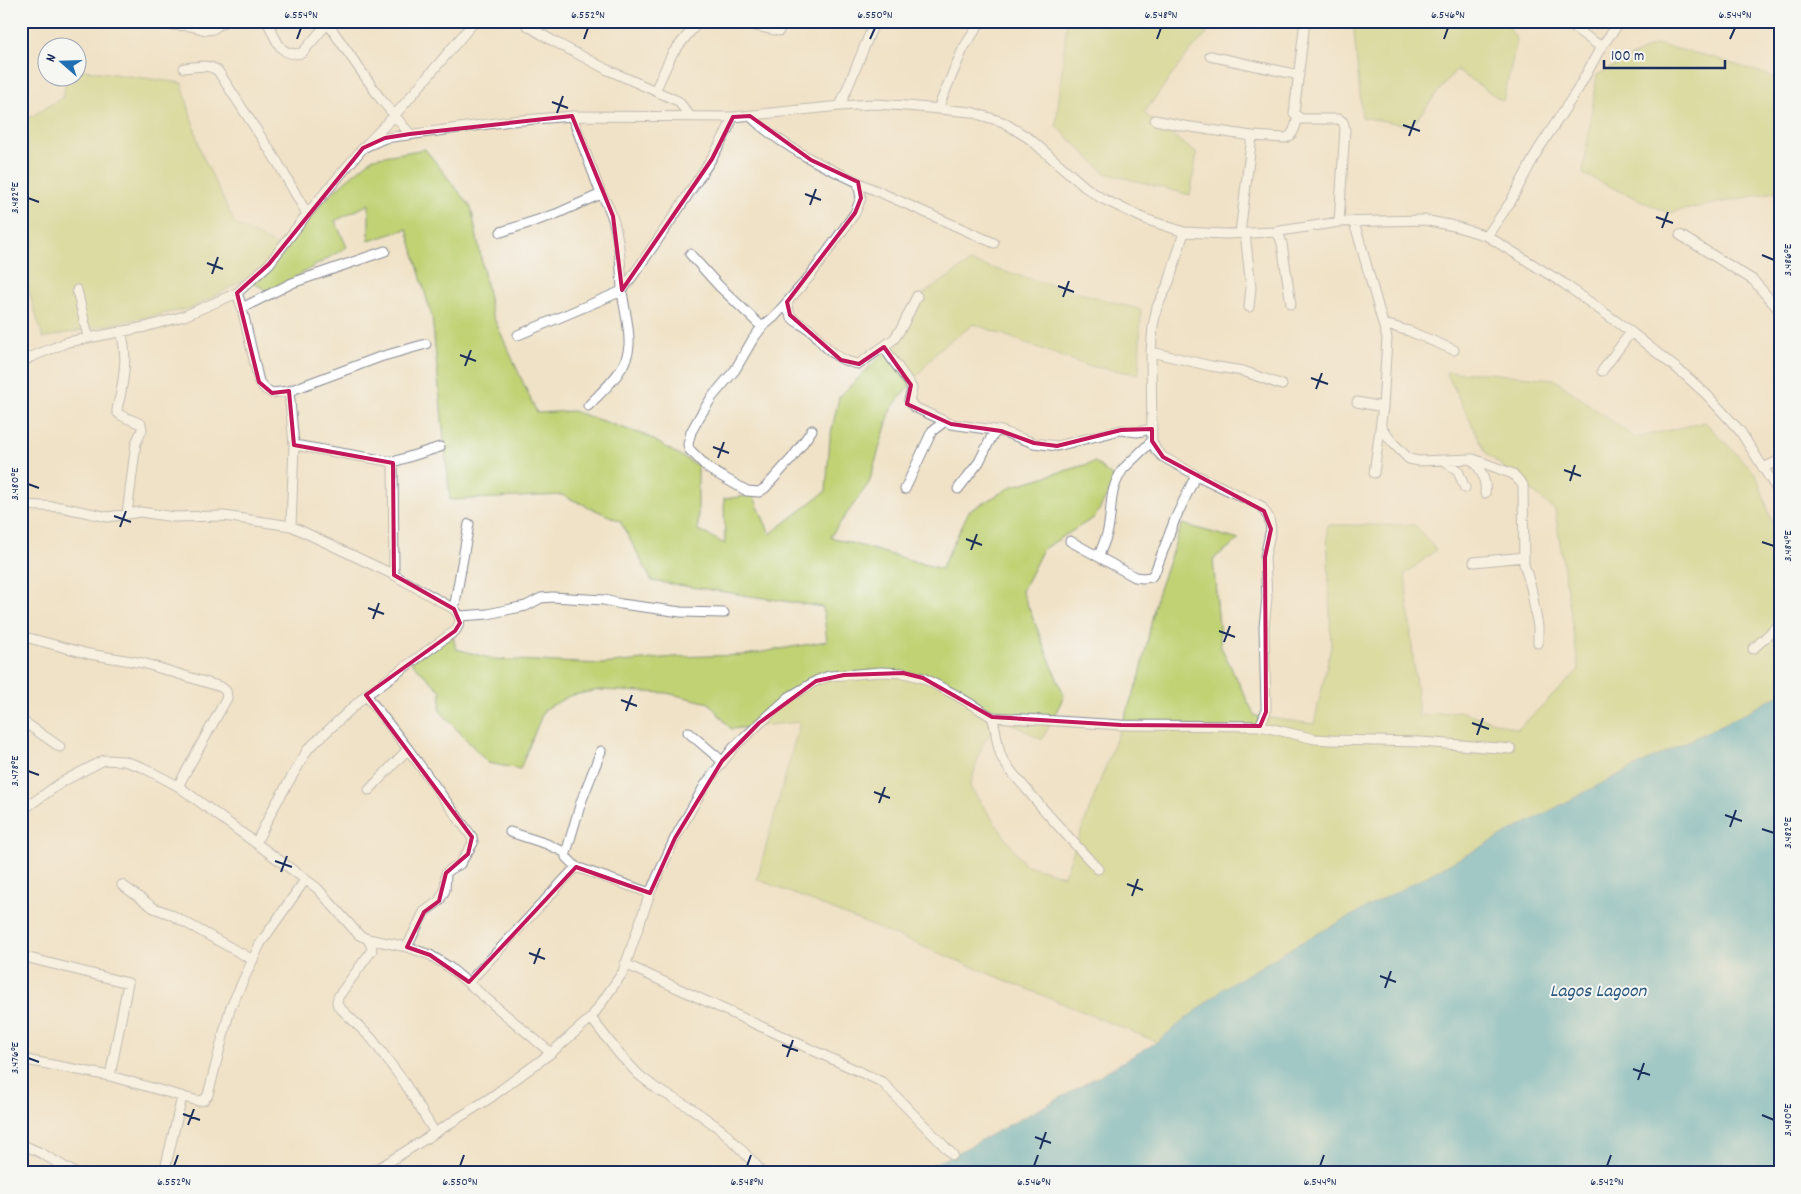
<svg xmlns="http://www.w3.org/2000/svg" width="1801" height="1194" viewBox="0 0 1801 1194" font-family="Dekko,sans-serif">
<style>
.green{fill:#c1d275;stroke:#6e806a}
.water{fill:#42a8c2;stroke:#2e6c90}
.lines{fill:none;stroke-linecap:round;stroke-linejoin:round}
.minor-casing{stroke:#868892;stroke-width:11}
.minor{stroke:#fff;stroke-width:9}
.marked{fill:none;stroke:#c2185b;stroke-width:4;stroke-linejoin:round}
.ticks{fill:none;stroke:#1b2f5e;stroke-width:2}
.labels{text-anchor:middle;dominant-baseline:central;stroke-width:4;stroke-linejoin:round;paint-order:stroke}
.water-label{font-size:19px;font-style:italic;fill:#295981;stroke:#f6f6f2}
.neatline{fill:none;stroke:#1b2f5e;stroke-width:2}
.ticks-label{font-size:12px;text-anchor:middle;fill:#1b2f5e}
</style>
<rect width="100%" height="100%" fill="#f6f6f2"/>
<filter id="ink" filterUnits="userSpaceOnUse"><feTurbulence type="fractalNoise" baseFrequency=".02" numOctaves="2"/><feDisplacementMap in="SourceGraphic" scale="10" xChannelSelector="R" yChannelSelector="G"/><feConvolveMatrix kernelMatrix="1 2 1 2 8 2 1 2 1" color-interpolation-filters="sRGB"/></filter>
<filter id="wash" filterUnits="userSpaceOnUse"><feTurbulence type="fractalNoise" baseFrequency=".0096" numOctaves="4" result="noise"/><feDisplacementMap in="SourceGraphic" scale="20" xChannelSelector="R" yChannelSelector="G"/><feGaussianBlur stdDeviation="1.12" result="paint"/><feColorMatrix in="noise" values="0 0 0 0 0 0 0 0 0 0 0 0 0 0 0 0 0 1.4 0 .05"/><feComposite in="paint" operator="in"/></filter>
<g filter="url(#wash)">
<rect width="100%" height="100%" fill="#f0e2c6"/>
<path class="green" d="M1067,21H1218L1186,56L1144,113L1197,154L1190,195L1105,173L1056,126Z
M1353,21H1505L1517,40L1503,101L1456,70L1411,126L1362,117Z
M1656,44L1715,58L1780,79V191L1668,213L1583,174L1597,75Z
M78,69L182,83L201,152L235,224L276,245L344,182L373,158L425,149L471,207L492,314L537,413L573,411L647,436L698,466V530L725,544L724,499L753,495L770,534L826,491L830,438L839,397L879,358L922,295L970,262L1141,310L1139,374L1088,366L974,324L938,350L891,409L869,483L830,537L941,569L969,511L1013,486L1095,462L1116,480L1095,517L1043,549L1022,591L1064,696L1042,740L1002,718L982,745L970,787L1024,864L1064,876L1140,676L1157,595L1182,524L1239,540L1213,559L1221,647L1255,716L1314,724L1331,647L1327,525H1415L1436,550L1405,574L1419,716L1459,711L1518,729L1579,670L1555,510L1486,453L1446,372L1487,373L1554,379L1635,438L1705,422L1756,474L1780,545V695L1732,720L1612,778L1298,944L1223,989L1157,1042L757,879L800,722L731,729L709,703L667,693L598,690L569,696L544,710L520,769L488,763L440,711L441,691L411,662L452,632L456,649L494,659L602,664L674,657L745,655L827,641L823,607L652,581L620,521L562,495L450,500L432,317L407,229L369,241V204L335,221L347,247L270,292L246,279L192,308L43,338L21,265V123L63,97L66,78H78Z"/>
<path class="water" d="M1780,695V1173H912L953,1155L1069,1093L1157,1042L1223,989L1298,944L1612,778L1732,720Z"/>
</g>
<g filter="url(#ink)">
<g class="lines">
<defs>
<path id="minor" d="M107,21L190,26L206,30L213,29L225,21
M267,21C276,38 279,58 302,53L327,24
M326,21L380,98L410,134
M523,21L528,26L553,41L608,70L678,101L690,116
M733,21L779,31
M1565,21L1601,47
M1752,21H1753
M1772,21L1780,26
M1210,56L1299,75
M184,68C196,67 208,63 218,71L278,163L307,214
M655,91L672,54L699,21
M840,106L875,21
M938,108L963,49L981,21
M750,116C783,148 827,168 868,187C910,206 952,224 994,243
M1298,117L1302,119H1339L1343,122L1345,128L1339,222
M1155,120L1184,126L1252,136
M366,145L395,115L475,21
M1353,221L1358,235L1387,338L1383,407L1374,473
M501,232L556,214L601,194
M1184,232L1169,282L1157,307L1153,326L1151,352L1152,441L1156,450L1163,457L1196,475L1255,503L1261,506L1269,518L1271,529L1265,557L1267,598L1264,627L1266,705V712L1260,726
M1274,232L1280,237L1282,244L1291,304
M1240,233L1252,136L1286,138C1295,134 1295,126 1298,117L1294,113L1305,21
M1245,233L1251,287L1249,307
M1680,235L1753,280L1780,311
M1487,236L1511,201L1538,150L1578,89L1601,47L1621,21
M690,254L719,286L762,327
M77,290L88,337
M237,293L242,308L259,382L265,389L272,393L289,391L380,357L426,344
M787,302C789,324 800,321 813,332C817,335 819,341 823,344C834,355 844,362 859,364L894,339L902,327L917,296
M242,308L292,283L385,251
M1384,324L1409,331L1454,350
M121,331C127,354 125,369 121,392C120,399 117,405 117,412L122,416L141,424L142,430L136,443L127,514
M518,335L622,291C621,260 619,219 601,194L572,116
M884,347C889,356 911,384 912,388C912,393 910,397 909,400L914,407L951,424L1001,431L1034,443L1057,446L1121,430L1137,432L1152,429
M1151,352L1211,366L1243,371L1282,385
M21,363L31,357L68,342L145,327L184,316L237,293L269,264L307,214L363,148L385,138L511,121L572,116L733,117L840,106L874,104L907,106L971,112L1003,122L1030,139L1085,187L1101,198L1145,219L1184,232L1225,234L1274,232L1339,222L1424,220L1454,226L1487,236L1563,283L1631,332L1685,375L1707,395L1740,431L1780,494
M1602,371L1631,332
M289,391L294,445L291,526
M1357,402L1383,407
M588,406C604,389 628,370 629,345C630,328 624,308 622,291C646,257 669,224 691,190C707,166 722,144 733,117
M1381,427L1392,442L1409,459L1419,461L1473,459L1513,474L1523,485L1524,564L1531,587L1538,627V643
M812,430L793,457L765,488L759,492L747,491L709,469L689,449L688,444L691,432L700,416L712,397L735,370L753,339L762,327L774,317L810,276L855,213L861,198L858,182
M294,445L393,462L394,575
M1470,459C1480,465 1487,482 1485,493
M1445,461L1458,471L1465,488
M393,462L440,447
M1763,468L1780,460
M905,489L932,431L944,422
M958,489L979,462L991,438L997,430
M21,505L61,507L108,517L140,512L174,517L224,516L291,526L394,575L454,609C462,617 461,622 455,631L366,695L308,749L274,807L256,843
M1070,541L1135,577L1143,578L1151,577L1155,572L1175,519L1196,475
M1099,556C1102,547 1106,539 1108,530C1113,505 1108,492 1123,469L1152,441
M1474,562L1524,557
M454,609L469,524
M460,616L488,614L506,610L526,606L541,598L552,597L604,600L621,604L681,612L724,613
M21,636L89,654L143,663L221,687L226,691L227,698L178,786
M1753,649L1780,624
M366,695L408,749L472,837L473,843L460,864L451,869L446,873L445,890L439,901L424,912L407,947
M992,717C997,730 996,745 1002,758C1008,770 1020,781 1028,791C1050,818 1074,843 1098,869
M21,722L27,724L60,747
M688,732L722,761
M601,751L581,802L566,853V857L576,867L650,893
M369,790L408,749
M21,811L62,782L104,760L124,761L142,767L178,786L317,888L359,935L368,939L407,947L430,955L449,967L551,1053
M510,832L547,844L566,853
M122,885L154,908L170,914L253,960
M368,939L371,945L372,950L338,997L337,1002L338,1006L372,1039L404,1082L435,1133
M21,956L128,983L110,1076
M625,964L882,1082L953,1155
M469,982L576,867
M591,1018L620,1055L639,1075L657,1089L691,1108L723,1131L757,1166L760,1173
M21,1059L110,1076L198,1101L204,1100L208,1095L230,1009L260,944L305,880
M21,1144L41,1153L75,1173
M164,1173L182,1097
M367,1173L384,1165L490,1098L551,1053L591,1018L623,972L650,893L675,838L705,785L734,747L789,697L816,681L829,676L844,675L881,672L903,673L923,678L956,695L992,717L1121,725L1260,726L1315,739L1331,740L1421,742L1511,749"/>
</defs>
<use href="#minor" class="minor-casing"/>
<use href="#minor" class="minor"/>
</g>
</g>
<path d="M0 0H1801V1194H0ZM572,116L613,216L622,290L712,159L733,117L750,116L811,160L858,182L861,198L855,213L787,302L790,315L841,360L859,364L884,347L911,385L907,404L951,424L1001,431L1034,443L1057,446L1121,430L1152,429V441L1163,457L1264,511L1271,529L1265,557L1266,712L1260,726L1121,725L992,717L923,678L903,673L844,675L816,681L759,723L722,761L675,838L650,893L576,867L469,982L430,955L407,947L424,912L439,901L446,873L468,854L472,837L366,695L455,631L460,623L454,609L394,575L393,463L294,445L289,391L272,393L259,382L237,293L269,264L363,148L385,138L410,134Z" fill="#f0e2c6" fill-opacity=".55" fill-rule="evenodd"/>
<path class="marked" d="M572,116L613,216L622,290L712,159L733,117L750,116L811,160L858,182L861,198L855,213L787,302L790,315L841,360L859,364L884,347L911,385L907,404L951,424L1001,431L1034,443L1057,446L1121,430L1152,429V441L1163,457L1264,511L1271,529L1265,557L1266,712L1260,726L1121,725L992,717L923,678L903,673L844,675L816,681L759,723L722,761L675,838L650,893L576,867L469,982L430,955L407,947L424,912L439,901L446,873L468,854L472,837L366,695L455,631L460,623L454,609L394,575L393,463L294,445L289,391L272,393L259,382L237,293L269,264L363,148L385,138L410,134Z"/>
<path class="ticks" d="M297,39L301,28M584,39L588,28M870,39L875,28M1157,39L1161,28M1444,39L1448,28M1730,39L1735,28M552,102L568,108M557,113L563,96M1403,125L1420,131M1409,136L1415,120M805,194L821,200M28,198L39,202M810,205L816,189M1656,217L1673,223M1662,228L1668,212M1762,255L1774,260M207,263L223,269M212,274L218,257M1058,286L1074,292M1063,297L1069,281M460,355L476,361M465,366L471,350M1311,378L1328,384M1316,389L1322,373M713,447L729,453M718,458L724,442M1564,470L1581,476M1570,481L1575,465M28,484L39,488M114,516L131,522M120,527L126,511M966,539L982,545M1762,542L1774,546M971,550L977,534M368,608L384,614M373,619L379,603M1219,631L1235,637M1224,642L1230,626M621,700L637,706M626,711L632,695M1472,723L1489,729M1477,735L1483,718M28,771L39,775M874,792L890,798M879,803L885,787M1725,815L1742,821M1730,827L1736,810M1762,829L1774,833M275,861L292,867M281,872L287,856M1127,884L1143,890M1132,896L1138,879M529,953L545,959M534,964L540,948M1380,976L1396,982M1385,988L1391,971M782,1045L798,1051M787,1057L793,1040M28,1058L39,1062M1633,1069L1650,1075M1638,1080L1644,1063M183,1114L200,1120M1762,1115L1774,1120M188,1125L194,1109M1035,1137L1051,1143M1040,1149L1046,1132M174,1166L178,1155M460,1166L464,1155M747,1166L751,1155M1034,1166L1038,1155M1320,1166L1324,1155M1607,1166L1611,1155"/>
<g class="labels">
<g class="water-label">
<text x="1598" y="992">Lagos Lagoon</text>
</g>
</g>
<rect width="1801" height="1194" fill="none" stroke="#f6f6f2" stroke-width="55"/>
<g transform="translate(62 62) rotate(290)"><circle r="24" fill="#f6f6f2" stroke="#9ea6b7"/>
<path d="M0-4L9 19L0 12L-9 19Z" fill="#1f6fb2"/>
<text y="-8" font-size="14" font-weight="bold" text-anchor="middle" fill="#1b2f5e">N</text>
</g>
<path d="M1604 60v8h121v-8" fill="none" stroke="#1b2f5e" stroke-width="2.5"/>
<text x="1611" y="60" font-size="15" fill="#1b2f5e" stroke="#f6f6f2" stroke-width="4" paint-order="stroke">100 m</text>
<rect x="28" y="28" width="1746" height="1138" class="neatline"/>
<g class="ticks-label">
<text x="301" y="18">6.554°N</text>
<text x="588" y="18">6.552°N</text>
<text x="875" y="18">6.550°N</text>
<text x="1161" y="18">6.548°N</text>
<text x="1448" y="18">6.546°N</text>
<text x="1735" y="18">6.544°N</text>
<text transform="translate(14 198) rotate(-90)" y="4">3.482°E</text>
<text transform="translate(1787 260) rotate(-90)" y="4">3.486°E</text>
<text transform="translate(14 484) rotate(-90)" y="4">3.480°E</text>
<text transform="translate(1787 546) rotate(-90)" y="4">3.484°E</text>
<text transform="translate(14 771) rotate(-90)" y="4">3.478°E</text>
<text transform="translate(1787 833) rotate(-90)" y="4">3.482°E</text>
<text transform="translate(14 1058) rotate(-90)" y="4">3.476°E</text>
<text transform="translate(1787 1120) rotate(-90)" y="4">3.480°E</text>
<text x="174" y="1185">6.552°N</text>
<text x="460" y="1185">6.550°N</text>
<text x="747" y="1185">6.548°N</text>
<text x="1034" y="1185">6.546°N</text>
<text x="1320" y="1185">6.544°N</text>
<text x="1607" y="1185">6.542°N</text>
</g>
</svg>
